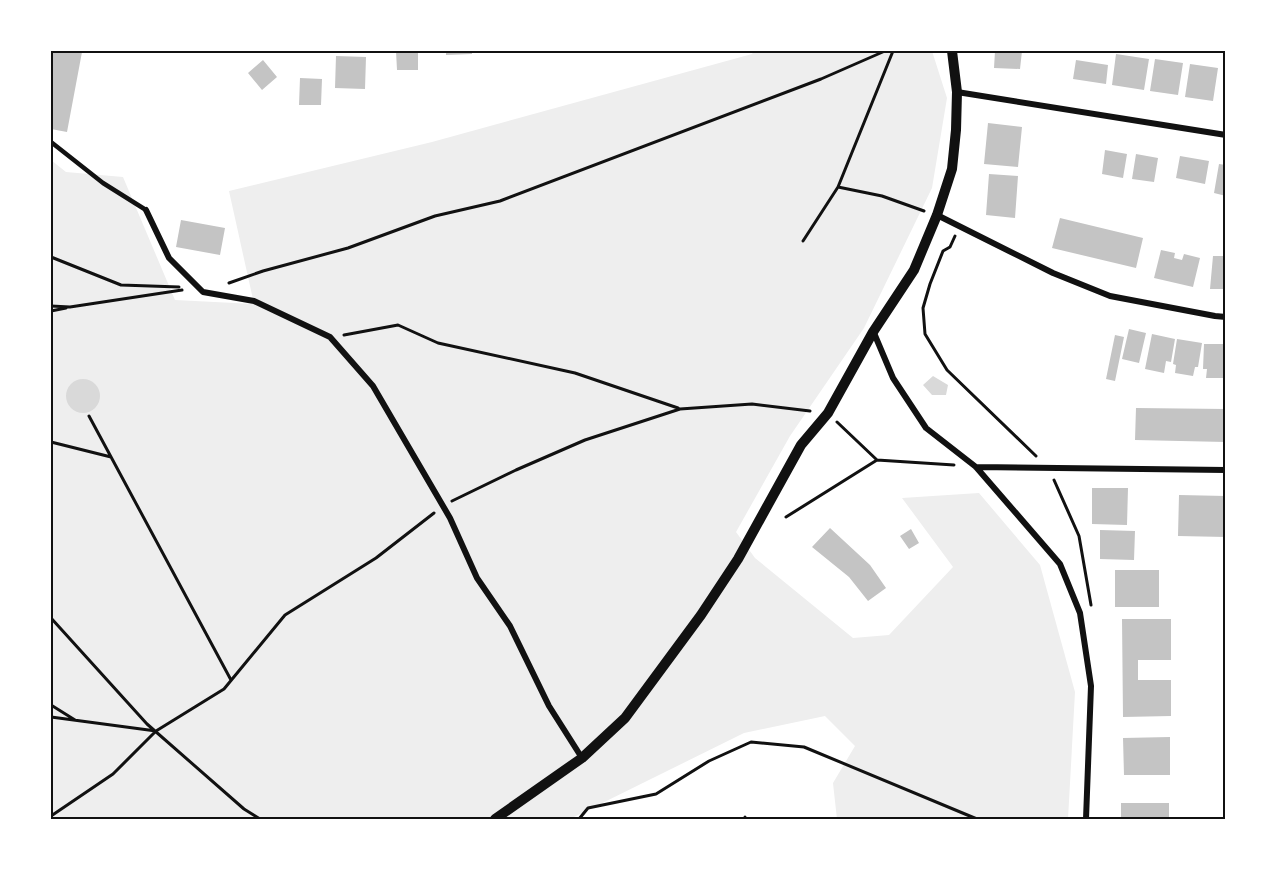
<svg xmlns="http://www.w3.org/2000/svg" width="1277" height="870" viewBox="0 0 1277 870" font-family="Helvetica,sans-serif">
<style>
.green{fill:#eee}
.water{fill:#d9d9d9}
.building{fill:#c4c4c4}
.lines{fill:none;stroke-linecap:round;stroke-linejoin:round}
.path{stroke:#111;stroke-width:3}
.service{stroke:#111;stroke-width:4.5}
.minor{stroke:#111;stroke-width:6}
.tertiary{stroke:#111;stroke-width:10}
.neatline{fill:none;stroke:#111;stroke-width:2}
</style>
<rect width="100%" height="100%" fill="#fff"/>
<path class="green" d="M754,51H932L947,98L932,188L864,328L790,436L736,532L755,558L853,638L889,635L953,567L902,498L979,493L1040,565L1075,692L1068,819H837L833,783L855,746L825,716L744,733L570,819H51V160L66,172L123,177L175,300L254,304L229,191L432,142L752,54Z"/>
<path class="water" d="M933,376L948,385L946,395H932L923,385Z
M66 396a17 17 0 1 1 34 0a17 17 0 1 1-34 0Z"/>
<path class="building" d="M51,51L82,52L67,132L51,129Z
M396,51H418V70H397Z
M446,51H472V54L446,55Z
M995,51H1022L1020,69L994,68Z
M1116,54L1149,59L1144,90L1112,85Z
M336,56L366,57L365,89L335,88Z
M1155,59L1183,63L1178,95L1150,91Z
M263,60L277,77L262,90L248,73Z
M1076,60L1108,65L1106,84L1073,79Z
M1190,64L1218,68L1213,101L1185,97Z
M300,78L322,79L321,105H299Z
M988,123L1022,127L1018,167L984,164Z
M1105,150L1127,154L1123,178L1102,174Z
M1136,154L1158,158L1154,182L1132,179Z
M1180,156L1209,161L1205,184L1176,178Z
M1219,164L1226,165V196L1214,193Z
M989,174L1018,176L1015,218L986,215Z
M1060,218L1143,238L1136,268L1052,248Z
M181,220L225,228L220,255L176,247Z
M1161,250L1175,253L1174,258L1182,260L1184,254L1200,258L1193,287L1154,278Z
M1213,256H1225L1226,289H1210Z
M1129,329L1146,333L1139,363L1122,359Z
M1152,334L1175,339L1171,362L1166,361L1164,373L1145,369Z
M1115,335L1124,337L1115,381L1106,379Z
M1177,339L1202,343L1198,367H1195L1193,376L1175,373L1176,365L1173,364Z
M1204,344H1226V370H1224V378H1206L1207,369H1203Z
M1136,408L1226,409V442L1135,440Z
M1092,488H1128L1127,525L1092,524Z
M1179,495L1226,496V537L1178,536Z
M830,528L870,565L886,588L868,601L849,577L812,547Z
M911,529L919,543L909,549L900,536Z
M1100,530L1135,531L1134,560L1100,559Z
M1115,570H1159V607H1115Z
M1122,619H1171V660H1138V680H1171V716L1123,717Z
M1170,737V775H1124L1123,738Z
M1121,803H1169V819H1121Z"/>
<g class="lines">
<path class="path" d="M838,187L882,196L924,211
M955,236L950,247L943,251L930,284L923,308L925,334L947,370L1036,456
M803,241L838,187L893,51
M51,257L121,285L179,287
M229,283L263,271L348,248L435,216L500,201L821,79L885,51
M51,306L70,307L182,290
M51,311L66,308
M344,335L398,325L438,343L575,373L678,408
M89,416L231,680
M837,422L877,460L954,465
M51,442L111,457
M1054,480L1079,536L1091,605
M452,501L516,470L585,440L680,409L752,404L810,411
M786,517L877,460
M51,618L147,724L244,809L260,819
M51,705L75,720
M51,717L156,731
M51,816L113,774L156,731L224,689L285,615L376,558L434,513
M745,817V819
M579,819L588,808L656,794L709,761L751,742L804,747L977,819"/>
<path class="service" d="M51,142L103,183L146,210"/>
<path class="minor" d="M957,92L1226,135
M146,210L169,258L203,292L254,301L330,337L373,386L450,518L477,578L510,626L549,706L582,758
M937,215L1053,273L1110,296L1215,316L1226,317
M874,333L893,378L926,428L976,467L1060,564L1080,613L1091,686L1086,819
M976,467L1226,470"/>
<path class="tertiary" d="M495,819L582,758L625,718L701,615L738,559L801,445L828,413L873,332L914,270L937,215L952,169L956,130L957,92L952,51"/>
</g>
<rect width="1277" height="870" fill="none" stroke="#ffffff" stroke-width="105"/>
<rect x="52" y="52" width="1172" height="766" class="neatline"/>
</svg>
